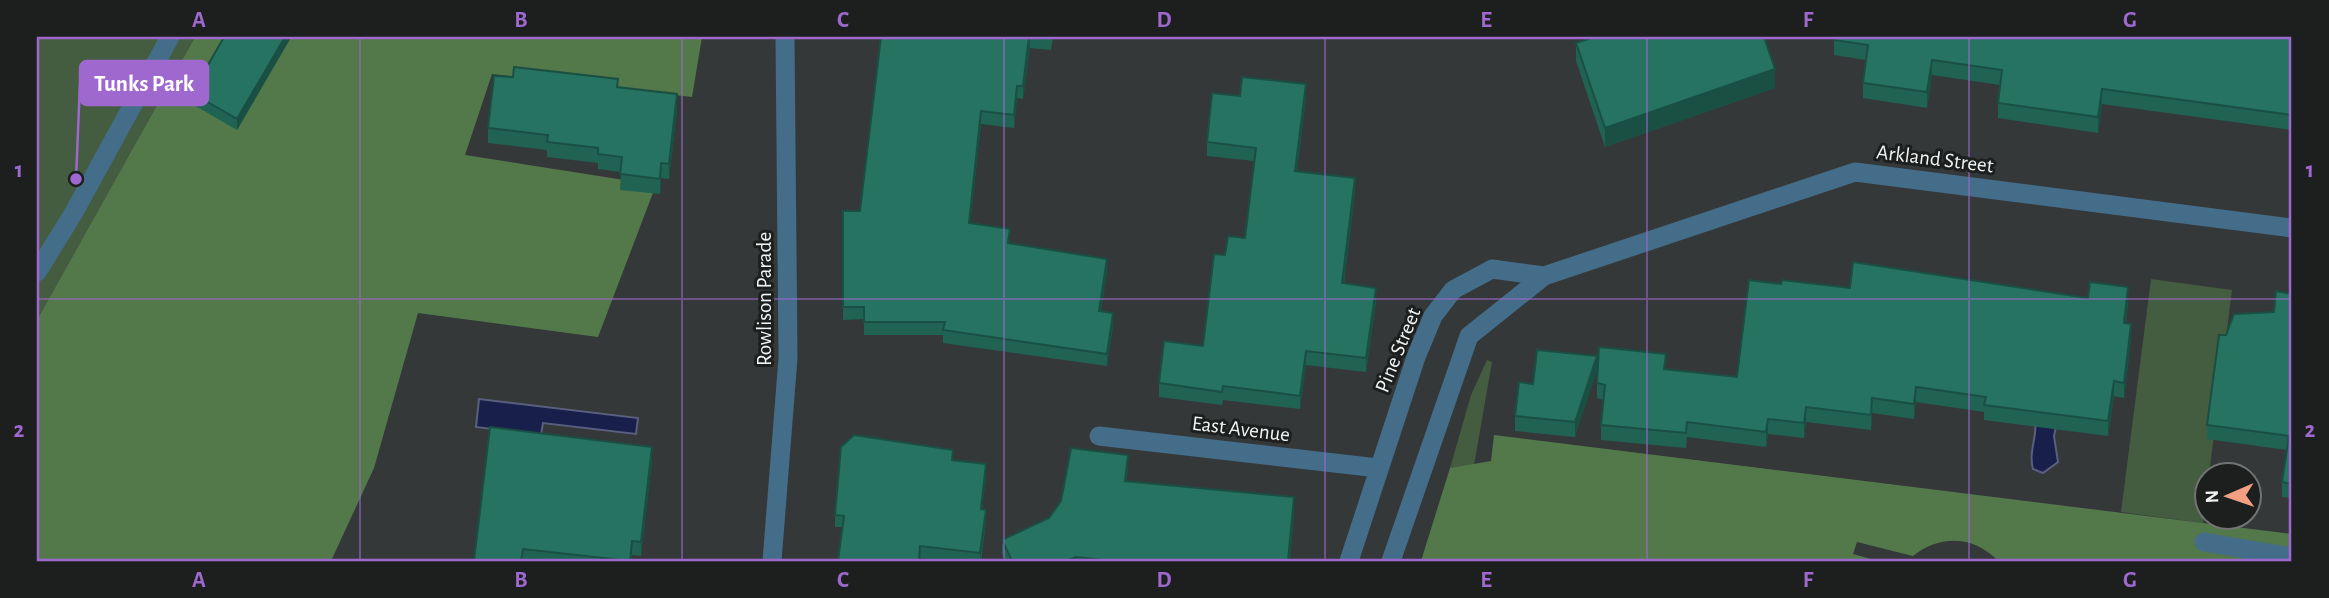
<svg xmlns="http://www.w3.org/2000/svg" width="2329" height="598" viewBox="0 0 2329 598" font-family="'Alegreya Sans',sans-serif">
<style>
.green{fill:#445c3f}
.forest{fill:#53794b}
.water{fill:#181f4b;stroke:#595f7e;stroke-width:2}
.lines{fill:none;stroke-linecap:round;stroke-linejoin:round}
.service{stroke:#446d89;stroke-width:19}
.minor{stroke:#446d89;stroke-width:19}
.wall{fill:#206353}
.shaded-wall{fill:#1a5043}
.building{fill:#257360;stroke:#1a5043;stroke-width:2}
.grid{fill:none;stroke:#9e68cf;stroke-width:2;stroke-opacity:0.55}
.labels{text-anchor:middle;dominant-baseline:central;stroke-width:6;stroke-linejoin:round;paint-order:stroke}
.street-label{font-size:21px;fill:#f1f4f4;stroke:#1d1f1f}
.leader{fill:none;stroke:#9e68cf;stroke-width:2.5}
.callout-dot{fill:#9e68cf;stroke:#1d1f1f;stroke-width:2.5}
.callout{fill:#9e68cf;stroke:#9e68cf;stroke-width:2.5}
.callout-label{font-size:23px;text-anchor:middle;font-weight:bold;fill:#fff}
.neatline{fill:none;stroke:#9e68cf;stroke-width:2.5}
.grid-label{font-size:23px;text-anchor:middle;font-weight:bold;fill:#9e68cf}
</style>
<rect width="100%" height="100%" fill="#343839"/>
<path class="green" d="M37,37H195L37,320Z
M2151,279L2232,290L2203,523L2121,512Z
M1487,360L1492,362L1474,465L1450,468L1471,395Z"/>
<path class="forest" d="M195,37H702L692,97L492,74L465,155L656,185L598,337L418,313L374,468L331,561H37V320Z
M1494,435L2292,534V561H1998C1975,536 1940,534 1913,556L1857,542L1853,554L1878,561H1421L1450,468L1491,461Z"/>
<path class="water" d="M479,399L638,418L636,434L543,423L541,435L476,427Z
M2035,418L2056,427L2054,436L2058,462L2043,473L2033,469C2028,451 2038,437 2035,418Z"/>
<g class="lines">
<path class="service" d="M37,272L73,214L170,37
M2204,542L2292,557"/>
<path class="minor" d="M1099,436L1378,468
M772,561L788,358L785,37
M1349,561L1416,357L1433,316L1453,290L1492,269L1544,276
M1391,561L1469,336L1544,276L1855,172L2292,228"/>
</g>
<path class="wall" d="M290,37V39L237,130L192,104V93Z
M881,37H1053L1051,50L1030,48L1023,99L1017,98L1014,128L981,124L970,223L1010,244L1107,271L1101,311L1113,326L1107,366L943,343V335H864V319L843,320V211H860Z
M1834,37H2292V130L2102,104L2098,133L1998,118V103L2000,85L1932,75L1927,108L1863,98V83L1866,60L1834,55Z
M1576,43L1775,88L1605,147L1576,61Z
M618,87L677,109L669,179L661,178L660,194L620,190L621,172L598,169V163L547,157V150L488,143V128Z
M1240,96L1306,97L1297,171L1355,192L1344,284L1376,302L1366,372L1306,365L1300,409L1223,400L1222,405L1159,397V383L1203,346L1225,255L1245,238L1254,161L1207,156V142Z
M1781,284L2088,298L2128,302L2126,323L2131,339L2124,398L2114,396L2108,436L1984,420V412L1916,402L1914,419L1872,413L1871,430L1806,422L1804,438L1768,434L1766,447L1687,437L1686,448L1601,440V425L1603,400L1597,398V383L1666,370L1737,377Z
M2292,294V498L2282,497V482L2287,450L2207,439V425L2226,335L2274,312Z
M1597,356L1575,437L1515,431V416L1533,384Z
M953,460L986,476L982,509L986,521L981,561H950L920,558L842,527H835V515Z
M652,461L641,556L632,555V561H474Z
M1128,469L1126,481L1294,512L1290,561H1006L1002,554V540L1049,518Z"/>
<path class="shaded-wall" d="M285,37H290V39L237,130V119Z
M1029,37L1030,48L1023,99V86Z
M1932,60V75L1927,108V92Z
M1775,69V88L1605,147V128Z
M1306,84V97L1295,185V171Z
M1017,86V98L1014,128V115Z
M2102,89V104L2098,133V117Z
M677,94V109L669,179V164Z
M981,111V124L969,235V223Z
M661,163V178L660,194V179Z
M1355,178V192L1342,297V283Z
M1107,259V271L1099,324V311Z
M2128,287V302L2124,338V323Z
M1376,288V302L1366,372V358Z
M1113,313V326L1107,366V354Z
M2131,324V339L2124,398V383Z
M1306,351V365L1300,409V396Z
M1597,356V371L1575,437V422Z
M2114,381V396L2108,436V421Z
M1916,387V402L1914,419V404Z
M1872,398V413L1871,430V415Z
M1806,407V422L1804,438V423Z
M1768,419V434L1766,447V432Z
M652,447V461L641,556V542Z
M1128,455V469L1125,495V481Z
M986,464V476L981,521V509Z
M1294,497V512L1290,561H1288Z
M986,510V521L980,561V553Z
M632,541V561H630Z
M1076,557V561H1066Z"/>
<path class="building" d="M224,37H285L237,119L192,93Z
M881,37H1029L1023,86H1017L1014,115L981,111L969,223L1010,229L1008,243L1107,259L1099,311L1113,313L1107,354L943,330L945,322H864V307H843V211H860Z
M1594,37H1764L1775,69L1605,128L1576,43Z
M1834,37H2292V115L2102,89L2098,117L1998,103L2002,70L1932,60L1927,92L1863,83L1868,45L1834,40Z
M514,67L618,79L617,87L677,94L669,164L661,163L660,179L620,174L622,157L598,154V148L547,142L548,135L488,128L494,76L513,77Z
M1242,77L1306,84L1295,171L1355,178L1342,283L1376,288L1366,358L1306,351L1300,396L1223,386L1222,392L1159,383L1164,341L1203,346L1214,254L1225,255L1228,236L1245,238L1256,148L1207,142L1212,93L1240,96Z
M1853,262L2088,298L2090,282L2128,287L2124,323L2131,324L2124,383L2114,381L2108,421L1984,405L1986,397L1916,387L1914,404L1872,398L1871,415L1806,407L1804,423L1768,419L1766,432L1687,422L1686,433L1601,425L1605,385L1597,383L1599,347L1666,354L1664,369L1737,377L1749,280L1781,284L1782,280L1850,288Z
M2276,291L2292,294V484L2282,482L2289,436L2207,425L2219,335H2226L2234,314L2274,312Z
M1537,350L1597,356L1575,422L1515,416L1519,382L1533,384Z
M490,427L652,447L641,542L632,541L630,561L523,549L521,561H474Z
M854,435L953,450L952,460L986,464L981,509L986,510L980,553L920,546L919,561H838L844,516L835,515L841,447Z
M1071,448L1128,455L1125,481L1294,497L1288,561H1112L1076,557L1066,561H1012L1002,540L1049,518L1061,501Z"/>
<path class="grid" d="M360,37V561M682,37V561M1004,37V561M1325,37V561M1647,37V561M1969,37V561M37,299H2292"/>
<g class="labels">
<g class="street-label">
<text transform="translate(1935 159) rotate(7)">Arkland Street</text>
<text transform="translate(764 299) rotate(-90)">Rowlison Parade</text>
<text transform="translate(1398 350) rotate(-68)">Pine Street</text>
<text transform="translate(1241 429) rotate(7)">East Avenue</text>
</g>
</g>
<path class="leader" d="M76 179L80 83"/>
<circle class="callout-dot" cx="76" cy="179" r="7"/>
<rect class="callout" x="80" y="61" width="128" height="44" rx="7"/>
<g class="callout-label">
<text x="144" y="91">Tunks Park</text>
</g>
<rect width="2329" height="598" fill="none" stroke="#1d1f1f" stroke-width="77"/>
<g transform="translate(2228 496) rotate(268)"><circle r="33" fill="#1d1f1f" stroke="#727474" stroke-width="2"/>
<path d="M0-5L12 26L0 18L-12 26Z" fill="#f2a081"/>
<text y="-10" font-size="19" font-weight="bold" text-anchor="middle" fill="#f1f4f4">N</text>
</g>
<rect x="38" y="38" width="2252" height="522" class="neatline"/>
<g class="grid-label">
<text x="199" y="27">A</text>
<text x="521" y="27">B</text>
<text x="843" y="27">C</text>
<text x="1164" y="27">D</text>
<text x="1486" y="27">E</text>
<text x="1808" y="27">F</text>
<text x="2130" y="27">G</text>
<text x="19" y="177">1</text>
<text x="2310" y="177">1</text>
<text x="19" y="437">2</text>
<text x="2310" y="437">2</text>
<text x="199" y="587">A</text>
<text x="521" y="587">B</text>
<text x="843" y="587">C</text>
<text x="1164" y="587">D</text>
<text x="1486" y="587">E</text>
<text x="1808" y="587">F</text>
<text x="2130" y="587">G</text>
</g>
</svg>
